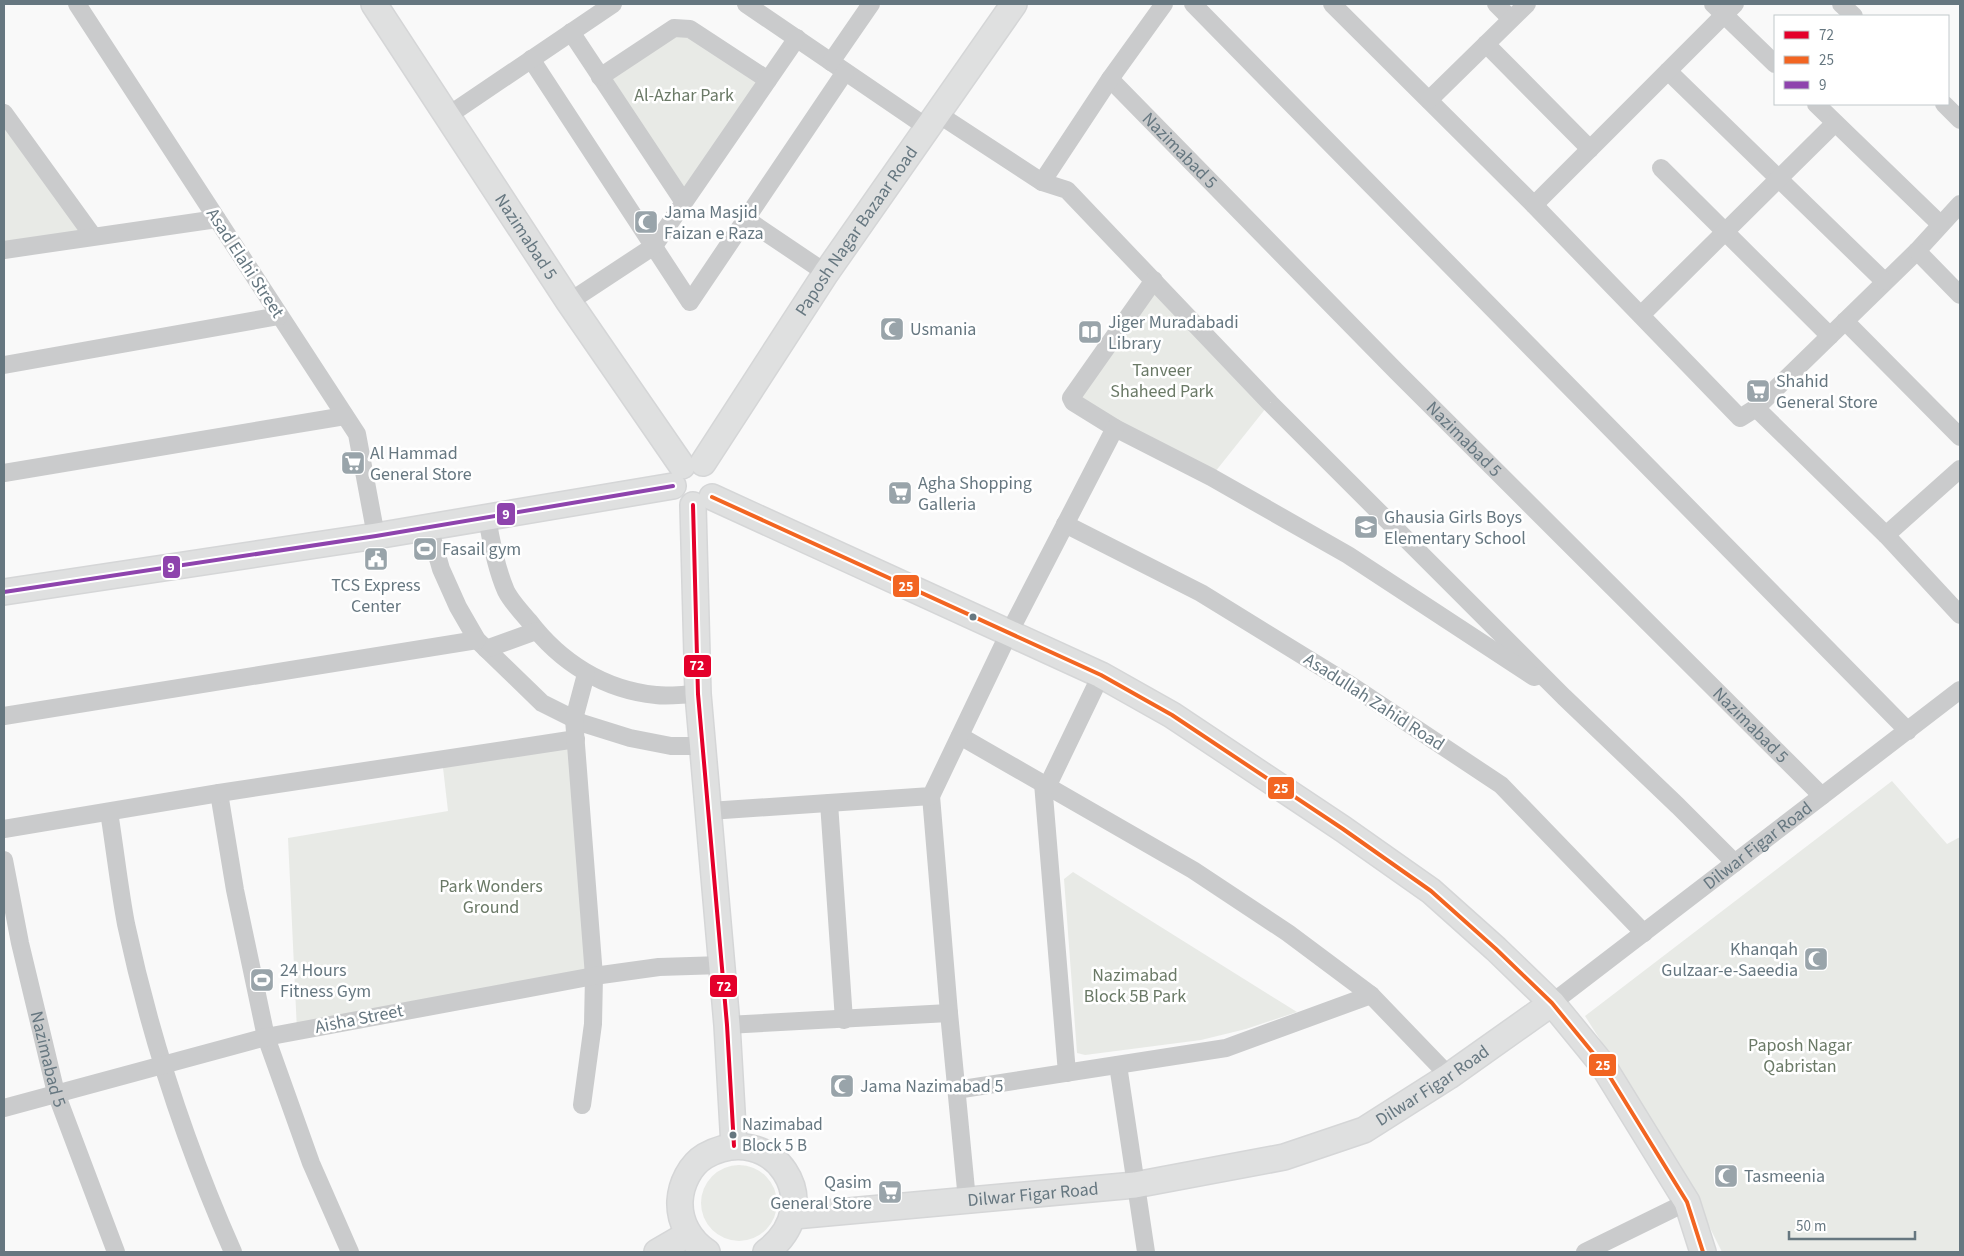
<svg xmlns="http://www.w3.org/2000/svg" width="1964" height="1256" viewBox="0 0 1964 1256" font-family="'Source Sans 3',sans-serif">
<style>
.green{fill:#e8eae6}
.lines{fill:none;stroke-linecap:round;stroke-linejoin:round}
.secondary-casing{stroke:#d5d6d7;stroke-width:28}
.street{stroke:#cacbcc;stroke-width:18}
.secondary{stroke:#dfe0e0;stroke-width:25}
.bus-1-casing{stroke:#fff;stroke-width:8}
.bus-2-casing{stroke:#fff;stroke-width:8}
.bus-3-casing{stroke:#fff;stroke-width:8}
.bus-1{stroke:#e4002b;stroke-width:4}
.bus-2{stroke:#f26522;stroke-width:4}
.bus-3{stroke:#8e44ad;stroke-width:4}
.bus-dot{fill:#667780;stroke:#fff;stroke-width:2}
.labels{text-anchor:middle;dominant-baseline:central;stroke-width:5;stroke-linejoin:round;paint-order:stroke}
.bus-label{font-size:17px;fill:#667780;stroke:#fff;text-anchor:start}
.park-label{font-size:18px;fill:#6a7966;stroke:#fff}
.street-label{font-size:18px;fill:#667780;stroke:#fff}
.poi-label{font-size:18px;fill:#667780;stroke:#fff;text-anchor:start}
.line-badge{stroke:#fff;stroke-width:2}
.badge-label{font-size:14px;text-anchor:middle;font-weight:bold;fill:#fff}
</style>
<rect width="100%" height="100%" fill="#f9f9f9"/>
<path class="green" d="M674,28L768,80L683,201L600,77Z
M4,113L93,236L4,250Z
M1154,281L1270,403L1211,477L1071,398Z
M576,739L594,976L297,1031L288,838L448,811L442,759Z
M1892,781L1947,844L1960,837V1252H1722L1674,1156L1585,1016Z
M1073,872L1297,1012L1246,1029L1201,1040L1085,1055L1077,1053L1064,879Z
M701 1203a38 38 0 1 1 76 0a38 38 0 1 1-76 0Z"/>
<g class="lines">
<defs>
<g id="secondary">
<path id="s4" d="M374,4L569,302L682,466"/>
<path id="s5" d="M703,463L826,273L1014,4"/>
<path d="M712,497L1101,675L1172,715L1343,829L1431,891L1496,949L1552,1003L1602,1064L1687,1202L1703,1252"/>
<path d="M693,505L698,694L727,1025L734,1146"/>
<path d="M4,592L376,536L673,486"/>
<path id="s6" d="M794,1216L1135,1185L1284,1157L1364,1130L1449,1076L1552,1003"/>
<path d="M657,1252L688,1234"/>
<path d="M707,1252C690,1241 679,1222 680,1201C681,1184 690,1165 705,1156C771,1118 831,1203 766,1252"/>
</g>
</defs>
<use href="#secondary" class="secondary-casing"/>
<g class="street">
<path d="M77,4L357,434L376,536"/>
<path d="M746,4L928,128"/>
<path d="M1193,4L1908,731"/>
<path d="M1332,4L1534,205L1740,418L1756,408L1917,251L1960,204"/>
<path d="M1496,4L1511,19"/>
<path d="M1713,4L1775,64"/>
<path d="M1841,4L1854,16"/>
<path d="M571,32L683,201"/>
<path d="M1486,44L1590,149"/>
<path d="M531,59L690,302L845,72"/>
<path d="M831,62L871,4"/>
<path d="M1668,71L1884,281"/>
<path d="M600,77L674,28L690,29L768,80"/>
<path id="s1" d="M1110,79L1397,372L1822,796"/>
<path d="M1429,100L1527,4"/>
<path d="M1816,104L1940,224"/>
<path d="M1944,104L1960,120"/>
<path d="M4,113L93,236"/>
<path d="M938,114L1042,182L1067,190L1270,403L1564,697L1678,806L1735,863"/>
<path d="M446,117L613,4"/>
<path d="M1661,168L1830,336"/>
<path d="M1042,182L1110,79L1164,4"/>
<path d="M1534,205L1735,4"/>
<path d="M746,219L826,273"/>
<path d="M4,250L217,219"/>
<path d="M1917,251L1960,295"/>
<path d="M1154,280L1071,398L1073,402L1115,428L1211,477L1348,555L1534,677"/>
<path d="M569,302L654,246L797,38"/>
<path d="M1641,315L1835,123"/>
<path d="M1845,321L1960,437"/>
<path d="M4,365L279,316"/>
<path d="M1756,408L1886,535L1960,615"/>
<path d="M4,473L345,416"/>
<path d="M487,517C491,542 496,568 506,591C511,601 521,612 529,621C560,662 604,690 656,695C669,697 684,694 698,694"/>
<path d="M1065,524L1201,593L1352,686L1501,785L1644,933"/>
<path d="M429,527L441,569L458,607L477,640L542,703L582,723L630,738L671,746H702"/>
<path d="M1886,535L1960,469"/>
<path d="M486,649L536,631"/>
<path d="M4,716L477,640"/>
<path d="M960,736L1193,870L1288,933L1371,995L1449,1076"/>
<path d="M1043,783L1067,1073"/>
<path d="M1048,785L1101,675"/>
<path d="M219,793L235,890L266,1037L311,1163L350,1252"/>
<path d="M931,796L949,1013L967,1200"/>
<path d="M829,803L844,1020"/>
<path d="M709,811L931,796L1009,633L1115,428"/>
<path d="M109,812C115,849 119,887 126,924C150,1036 187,1148 233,1252"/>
<path d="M4,829L219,793L576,739"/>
<path id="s2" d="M4,860L20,943L56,1093L116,1252"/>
<path id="s3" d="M1552,1003L1960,690"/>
<path d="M727,1025L949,1013"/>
<path d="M1118,1065L1146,1252"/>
<path d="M956,1090L1226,1048L1371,995"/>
<path d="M582,1105L593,1024L594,976L574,719L586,674"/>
<path d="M4,1108L266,1037L594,976L659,967L722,965"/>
<path d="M1585,1252L1687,1202"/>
</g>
<use href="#secondary" class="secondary"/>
<defs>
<path id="bus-1" d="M693,505L698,694L727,1025L734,1146"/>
<path id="bus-2" d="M712,497L1101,675L1172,715L1343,829L1431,891L1496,949L1552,1003L1602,1064L1687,1202L1703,1252"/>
<path id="bus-3" d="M4,592L376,536L673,486"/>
</defs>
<use href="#bus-1" class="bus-1-casing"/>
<use href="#bus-2" class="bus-2-casing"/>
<use href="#bus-3" class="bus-3-casing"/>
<use href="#bus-1" class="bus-1"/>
<use href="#bus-2" class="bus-2"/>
<use href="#bus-3" class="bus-3"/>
</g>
<defs>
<symbol id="mosque-square" viewBox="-11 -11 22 22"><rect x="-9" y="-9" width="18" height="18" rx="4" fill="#99a4aa" stroke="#fff"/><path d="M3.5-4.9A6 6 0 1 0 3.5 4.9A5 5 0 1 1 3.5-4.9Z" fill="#fff"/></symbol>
<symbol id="library-square" viewBox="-11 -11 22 22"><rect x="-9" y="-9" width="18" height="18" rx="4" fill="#99a4aa" stroke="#fff"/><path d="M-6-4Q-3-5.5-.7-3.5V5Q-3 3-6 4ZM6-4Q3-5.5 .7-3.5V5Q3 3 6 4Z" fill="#fff"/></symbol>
<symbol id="supermarket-square" viewBox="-11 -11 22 22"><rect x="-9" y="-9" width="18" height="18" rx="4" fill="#99a4aa" stroke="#fff"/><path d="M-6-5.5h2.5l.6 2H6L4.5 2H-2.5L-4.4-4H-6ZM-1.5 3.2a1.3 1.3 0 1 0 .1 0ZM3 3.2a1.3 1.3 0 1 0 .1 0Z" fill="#fff"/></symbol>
<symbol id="school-square" viewBox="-11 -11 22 22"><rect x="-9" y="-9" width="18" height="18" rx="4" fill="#99a4aa" stroke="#fff"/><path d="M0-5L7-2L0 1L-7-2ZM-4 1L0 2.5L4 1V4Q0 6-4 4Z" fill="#fff"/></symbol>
<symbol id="stadium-square" viewBox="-11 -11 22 22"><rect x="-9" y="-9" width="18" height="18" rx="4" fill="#99a4aa" stroke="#fff"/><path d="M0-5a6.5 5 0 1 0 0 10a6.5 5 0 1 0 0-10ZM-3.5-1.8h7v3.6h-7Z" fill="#fff"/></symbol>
<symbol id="civic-square" viewBox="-11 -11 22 22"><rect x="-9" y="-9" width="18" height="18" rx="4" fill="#99a4aa" stroke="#fff"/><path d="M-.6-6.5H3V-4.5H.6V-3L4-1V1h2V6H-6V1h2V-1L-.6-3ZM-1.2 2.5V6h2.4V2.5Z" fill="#fff"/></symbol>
</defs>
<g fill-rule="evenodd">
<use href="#mosque-square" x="632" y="208" width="28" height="28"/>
<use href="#mosque-square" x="878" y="315" width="28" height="28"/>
<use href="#library-square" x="1076" y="318" width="28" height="28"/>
<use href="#supermarket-square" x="1744" y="377" width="28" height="28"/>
<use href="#supermarket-square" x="339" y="449" width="28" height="28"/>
<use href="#supermarket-square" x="886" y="479" width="28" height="28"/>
<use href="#school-square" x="1352" y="513" width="28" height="28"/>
<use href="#stadium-square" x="411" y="535" width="28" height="28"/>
<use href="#civic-square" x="362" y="545" width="28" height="28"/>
<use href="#mosque-square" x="1802" y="945" width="28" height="28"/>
<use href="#stadium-square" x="248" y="966" width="28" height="28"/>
<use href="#mosque-square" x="828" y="1072" width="28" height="28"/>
<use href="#mosque-square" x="1712" y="1162" width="28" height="28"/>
<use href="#supermarket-square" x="876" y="1178" width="28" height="28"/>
</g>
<g class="bus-dot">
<circle cx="973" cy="617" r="4.5"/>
<circle cx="733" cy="1135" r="4.5"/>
</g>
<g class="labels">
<g class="bus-label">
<text x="742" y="1125">Nazimabad<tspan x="742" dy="21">Block 5 B</tspan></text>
</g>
<g class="park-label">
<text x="684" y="95">Al-Azhar Park</text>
<text x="1162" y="370">Tanveer<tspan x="1162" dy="21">Shaheed Park</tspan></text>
<text x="491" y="886">Park Wonders<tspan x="491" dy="21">Ground</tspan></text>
<text x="1135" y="975">Nazimabad<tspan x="1135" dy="21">Block 5B Park</tspan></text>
<text x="1800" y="1045">Paposh Nagar<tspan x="1800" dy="21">Qabristan</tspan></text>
</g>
<g class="street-label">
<text stroke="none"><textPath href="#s1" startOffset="100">Nazimabad 5</textPath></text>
<text stroke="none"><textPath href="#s5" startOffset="278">Paposh Nagar Bazaar Road</textPath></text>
<text stroke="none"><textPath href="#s4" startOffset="278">Nazimabad 5</textPath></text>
<text transform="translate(245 263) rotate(57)">Asad Elahi Street</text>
<text stroke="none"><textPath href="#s1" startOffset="505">Nazimabad 5</textPath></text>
<text transform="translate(1374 702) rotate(33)">Asadullah Zahid Road</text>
<text stroke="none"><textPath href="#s1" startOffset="910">Nazimabad 5</textPath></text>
<text stroke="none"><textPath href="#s3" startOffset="259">Dilwar Figar Road</textPath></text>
<text transform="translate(359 1019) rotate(-11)">Aisha Street</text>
<text stroke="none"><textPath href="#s2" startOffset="204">Nazimabad 5</textPath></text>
<text stroke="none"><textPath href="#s6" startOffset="660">Dilwar Figar Road</textPath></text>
<text stroke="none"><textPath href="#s6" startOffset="240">Dilwar Figar Road</textPath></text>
</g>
<g class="poi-label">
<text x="664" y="212">Jama Masjid<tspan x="664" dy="21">Faizan e Raza</tspan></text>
<text x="1108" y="322">Jiger Muradabadi<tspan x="1108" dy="21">Library</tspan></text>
<text x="910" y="329">Usmania</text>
<text x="1776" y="381">Shahid<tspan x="1776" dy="21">General Store</tspan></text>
<text x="370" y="453">Al Hammad<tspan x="370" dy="21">General Store</tspan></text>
<text x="918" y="483">Agha Shopping<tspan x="918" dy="21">Galleria</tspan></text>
<text x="1384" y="517">Ghausia Girls Boys<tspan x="1384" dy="21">Elementary School</tspan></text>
<text x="442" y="549">Fasail gym</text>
<text x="376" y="585" text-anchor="middle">TCS Express<tspan x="376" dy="21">Center</tspan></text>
<text x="1798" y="949" text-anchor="end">Khanqah<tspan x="1798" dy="21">Gulzaar-e-Saeedia</tspan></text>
<text x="280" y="970">24 Hours<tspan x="280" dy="21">Fitness Gym</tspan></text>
<text x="860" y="1086">Jama Nazimabad 5</text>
<text x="1744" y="1176">Tasmeenia</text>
<text x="872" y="1182" text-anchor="end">Qasim<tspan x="872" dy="21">General Store</tspan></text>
</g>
</g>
<g class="line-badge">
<rect x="496" y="502" width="20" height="24" rx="5" fill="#8e44ad"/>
<rect x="162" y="555" width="19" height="24" rx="5" fill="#8e44ad"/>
<rect x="892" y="574" width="28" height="24" rx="5" fill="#f26522"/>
<rect x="683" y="654" width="29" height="24" rx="5" fill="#e4002b"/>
<rect x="1267" y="776" width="28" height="24" rx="5" fill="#f26522"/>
<rect x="709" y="974" width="29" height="24" rx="5" fill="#e4002b"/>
<rect x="1588" y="1053" width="29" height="24" rx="5" fill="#f26522"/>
</g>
<g class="badge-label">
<text x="506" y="519">9</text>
<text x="171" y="572">9</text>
<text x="906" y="591">25</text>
<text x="697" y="670">72</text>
<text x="1281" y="793">25</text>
<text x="724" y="991">72</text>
<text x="1603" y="1070">25</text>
</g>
<rect width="1964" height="1256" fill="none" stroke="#667780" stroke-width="10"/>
<rect x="1774" y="15" width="175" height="90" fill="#ffffff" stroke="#c2c9cc"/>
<rect x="1784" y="31" width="25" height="8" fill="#e4002b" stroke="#c2c9cc"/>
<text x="1819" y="40" font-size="15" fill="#667780">72</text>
<rect x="1784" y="56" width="25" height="8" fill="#f26522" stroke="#c2c9cc"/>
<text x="1819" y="65" font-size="15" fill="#667780">25</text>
<rect x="1784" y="81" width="25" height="8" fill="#8e44ad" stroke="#c2c9cc"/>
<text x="1819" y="90" font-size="15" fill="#667780">9</text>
<path d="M1789 1231v8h126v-8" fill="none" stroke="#667780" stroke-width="2.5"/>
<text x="1796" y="1231" font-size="15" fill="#667780" stroke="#ffffff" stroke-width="4" paint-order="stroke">50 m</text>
</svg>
